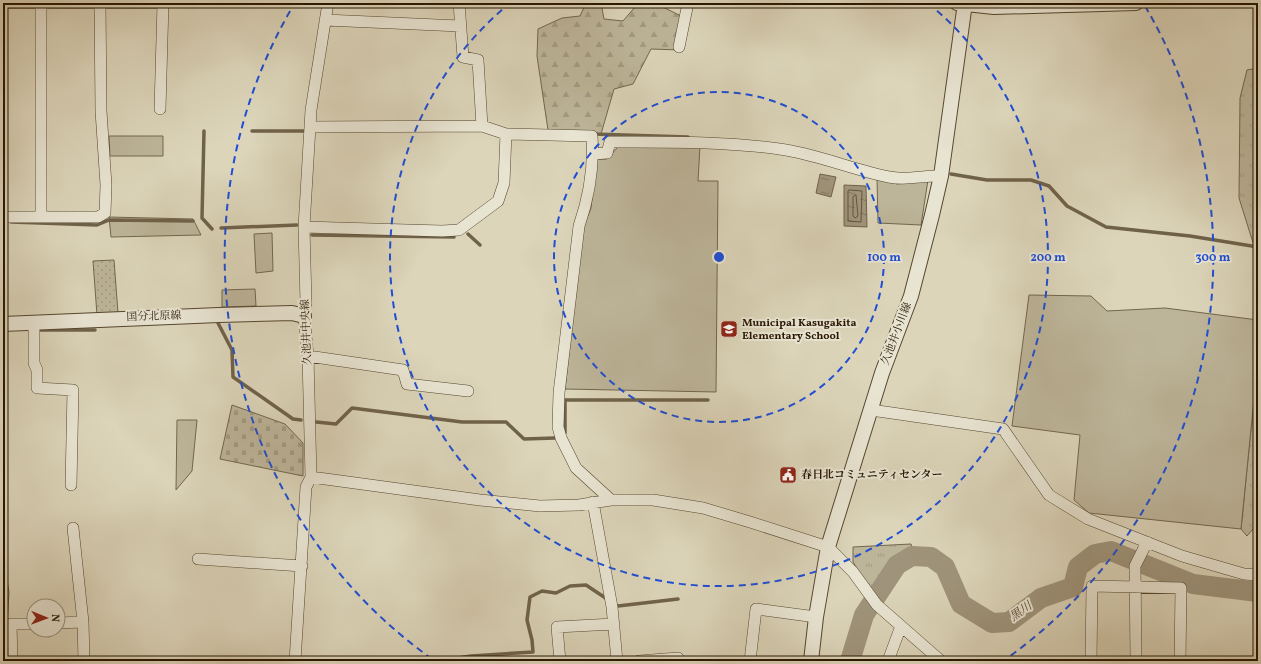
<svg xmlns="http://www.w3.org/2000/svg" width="1261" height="664" viewBox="0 0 1261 664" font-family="Vollkorn,'Noto Serif JP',serif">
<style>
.grass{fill:url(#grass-tufts);stroke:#72664d}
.forest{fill:url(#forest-firs);stroke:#72664d}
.cemetery{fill:url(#cemetery-stones);stroke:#72664d}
.park{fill:url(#park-dots);stroke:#72664d}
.garden{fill:#bdb59a;stroke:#72664d}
.water{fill:url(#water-ripples);stroke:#6f624a}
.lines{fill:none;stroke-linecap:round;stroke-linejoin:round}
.shore{stroke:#64553e;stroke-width:1}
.stream{stroke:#6f624a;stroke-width:3.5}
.river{stroke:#9f947b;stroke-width:20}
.minor-casing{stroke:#55462e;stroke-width:12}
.tertiary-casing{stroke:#55462e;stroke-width:16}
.minor{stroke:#e8e4d2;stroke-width:11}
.tertiary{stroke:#e8e4d2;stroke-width:14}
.ring{fill:none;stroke:#1d4ed8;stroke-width:2;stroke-dasharray:7 5}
.labels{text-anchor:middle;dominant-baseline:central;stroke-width:4;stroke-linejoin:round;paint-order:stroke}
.street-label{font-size:11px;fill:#281600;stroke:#e8e4d2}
.poi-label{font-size:11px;font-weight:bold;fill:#281600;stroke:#e8e4d2;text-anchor:start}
.water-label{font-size:12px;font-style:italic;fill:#584831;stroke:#e8e4d2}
.centre{fill:#1d4ed8;stroke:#e8e4d2;stroke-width:2}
.ring-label{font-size:12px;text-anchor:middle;font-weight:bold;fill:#1d4ed8;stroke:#e8e4d2;stroke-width:4;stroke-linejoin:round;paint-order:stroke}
</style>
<defs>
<pattern id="grass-tufts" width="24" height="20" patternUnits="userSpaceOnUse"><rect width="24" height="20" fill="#bdb59a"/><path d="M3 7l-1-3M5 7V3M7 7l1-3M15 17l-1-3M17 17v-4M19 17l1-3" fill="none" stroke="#a29b83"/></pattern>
<pattern id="forest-firs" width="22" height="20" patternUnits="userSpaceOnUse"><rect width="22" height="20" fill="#bdb59a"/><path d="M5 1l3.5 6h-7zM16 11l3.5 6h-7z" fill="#a29b83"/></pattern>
<pattern id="cemetery-stones" width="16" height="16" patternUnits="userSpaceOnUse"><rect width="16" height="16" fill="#bdb59a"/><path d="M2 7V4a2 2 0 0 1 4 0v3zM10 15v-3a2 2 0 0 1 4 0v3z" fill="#a29b83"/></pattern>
<pattern id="park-dots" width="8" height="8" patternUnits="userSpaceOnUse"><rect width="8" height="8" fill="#bdb59a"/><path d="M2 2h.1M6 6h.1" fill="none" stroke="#a29b83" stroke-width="1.8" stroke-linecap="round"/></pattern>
<pattern id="water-ripples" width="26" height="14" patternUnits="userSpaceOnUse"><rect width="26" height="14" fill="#9f947b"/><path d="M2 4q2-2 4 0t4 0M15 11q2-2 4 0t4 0" fill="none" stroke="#827862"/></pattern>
</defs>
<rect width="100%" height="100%" fill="#dcd5ba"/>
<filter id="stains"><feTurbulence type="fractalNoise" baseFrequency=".005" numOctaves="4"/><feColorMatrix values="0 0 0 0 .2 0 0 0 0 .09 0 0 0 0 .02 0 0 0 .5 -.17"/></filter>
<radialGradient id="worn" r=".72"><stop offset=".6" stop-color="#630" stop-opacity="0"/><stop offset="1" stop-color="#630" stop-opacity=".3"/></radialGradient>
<path class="grass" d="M1258,68V251L1255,249L1239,198L1240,98L1247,70Z
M1258,359V523L1247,536L1241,529Z
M911,544L914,552L893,559L871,591L853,562V547Z
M3,556L9,592L7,626V661H3Z"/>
<path class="forest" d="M586,3H601L604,19L623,21L635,7H663L687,19L680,50L651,49L633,84L614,89L601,134L548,130L537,56L538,29L562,18L580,16Z"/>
<path class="cemetery" d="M232,405L285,424L303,443V476L220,459Z"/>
<path class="park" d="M114,260L118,313L97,315L93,261Z"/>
<path class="garden" d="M109,136H163V156H110Z
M700,146L698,181H718L716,392L565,389L582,231L591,208L596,159H607L618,147Z
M877,178L897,184L928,180L921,225L878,223Z
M109,217L193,219L201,235L111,237Z
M272,233L273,271L256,273L254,234Z
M255,289L256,306L222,307V290Z
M1029,295L1091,296L1107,311L1165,308L1258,320V359L1241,529L1089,513L1074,500L1080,435L1012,426Z
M177,420H197L192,471L176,490Z"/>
<path class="water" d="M820,174L836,177L831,197L816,193Z
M844,185L866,186L867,227L844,226Z"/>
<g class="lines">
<path class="shore" d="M850,190L862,191L861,222L848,221V191Z
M856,195L858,216L855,218L853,216V197Z"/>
<path class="stream" d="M204,131L202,218L212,229
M252,131H303
M592,134L688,137
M951,174L987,180H1031L1049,186L1067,206L1106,227L1190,236L1258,247
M11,222L97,225L109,220L193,221
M221,228L297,225
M468,234L480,245
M312,235L454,237
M218,323L232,350L233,377L293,419L301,420
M39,330H95
M316,422L336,424L352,408L462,422H506L524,439L555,438
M565,433V400H708
M614,604L618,606L678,599
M439,661L471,656L533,652L532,640L527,620L530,597L542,591L556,593L570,586L586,585L607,599"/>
<path class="river" d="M850,661L864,615L897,565L912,556L931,557L945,567L961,604L992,623L1009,622L1041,598L1073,587L1078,567L1095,554L1111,551L1193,584L1258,592"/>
<defs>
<path id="minor" d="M3,3H165
M459,3L463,57L478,60L482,126
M325,20L460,26
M679,47L688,3
M160,109L163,3
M310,127L482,126L506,134L592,136C594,166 589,197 579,226L559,393L558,427L561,438L576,468L611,500
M593,154L607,153L610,142C669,142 728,141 786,150C821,156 855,170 889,177C907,181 923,175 941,176
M3,217H98L105,213L106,185L101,111L100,3
M41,217V3
M304,227L442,231L459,230L498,201L504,183L506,134
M34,323V363L37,370V388L73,390L71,485
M308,356L403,370L407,384L468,391
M871,410L1003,429L1049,495L1088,519L1182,556L1244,574L1258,575
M311,477L480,500L540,506L579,505L611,500H653L703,508L750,522L828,547L853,572L877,605L941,661
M593,502L612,607L617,661
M73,528L83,622L84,661
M198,559L302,566
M58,623L83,622
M12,661L11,624H34
M295,661L306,487L311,477L308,356L304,316L306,302L304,227L311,110L328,3
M560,661L557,627L614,624
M639,661L678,658V661
M750,661L756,609L816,617
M888,661L901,626
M1091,661L1092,586L1181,588L1180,661
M1136,661L1135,566L1147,542"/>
<path id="tertiary" d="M957,3L994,7L1136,3
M3,324L219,315L292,313L304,316
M811,661L816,617L828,547L882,373L911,296L932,215L941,176L965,3"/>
</defs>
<use href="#minor" class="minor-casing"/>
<use href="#tertiary" class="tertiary-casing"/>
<use href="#minor" class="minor"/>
<use href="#tertiary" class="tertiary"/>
</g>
<g class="ring">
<circle cx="719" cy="257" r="165"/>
<path d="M928 3A329 329 0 1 1 510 3"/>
<path d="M432 659A494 494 0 0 1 293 6M1145 6A494 494 0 0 1 1006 659"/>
</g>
<defs>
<symbol id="school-square" viewBox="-11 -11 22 22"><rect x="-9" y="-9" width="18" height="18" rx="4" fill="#8f2418" stroke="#e8e4d2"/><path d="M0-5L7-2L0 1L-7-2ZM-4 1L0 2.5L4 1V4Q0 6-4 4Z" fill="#fff"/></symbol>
<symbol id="civic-square" viewBox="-11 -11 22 22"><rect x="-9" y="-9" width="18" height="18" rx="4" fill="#8f2418" stroke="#e8e4d2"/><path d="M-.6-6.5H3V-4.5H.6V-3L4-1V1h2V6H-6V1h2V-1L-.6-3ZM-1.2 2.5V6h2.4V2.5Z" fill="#fff"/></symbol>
</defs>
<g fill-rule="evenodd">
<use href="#school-square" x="719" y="319" width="20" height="20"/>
<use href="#civic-square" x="778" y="465" width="20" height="20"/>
</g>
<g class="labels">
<g class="street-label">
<text transform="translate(154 317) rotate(-2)">国分北原線</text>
<text transform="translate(307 332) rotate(-92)">久池井中央線</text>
<text transform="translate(897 334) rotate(-69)">久池井小川線</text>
</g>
<g class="poi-label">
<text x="742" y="323">Municipal Kasugakita<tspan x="742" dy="13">Elementary School</tspan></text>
<text x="801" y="475">春日北コミュニティセンター</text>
</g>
<g class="water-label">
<text transform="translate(1021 612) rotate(-35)">黒川</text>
</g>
</g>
<circle cx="719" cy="257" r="6" class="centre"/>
<g class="ring-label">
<text x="884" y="261">100 m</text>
<text x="1048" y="261">200 m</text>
<text x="1213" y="261">300 m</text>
</g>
<rect width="1261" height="664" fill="none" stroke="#dcd5ba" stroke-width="16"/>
<rect x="4" y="4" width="1253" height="656" fill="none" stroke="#281600" stroke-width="2"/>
<rect x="8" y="8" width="1245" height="648" fill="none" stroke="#281600"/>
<g transform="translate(46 618) rotate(91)"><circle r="19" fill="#e8e4d2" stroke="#9b927e"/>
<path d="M0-3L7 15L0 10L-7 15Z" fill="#8f2418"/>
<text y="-6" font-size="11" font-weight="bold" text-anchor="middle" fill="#281600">N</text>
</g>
<rect width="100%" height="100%" filter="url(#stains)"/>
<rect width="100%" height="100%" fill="url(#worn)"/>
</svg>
